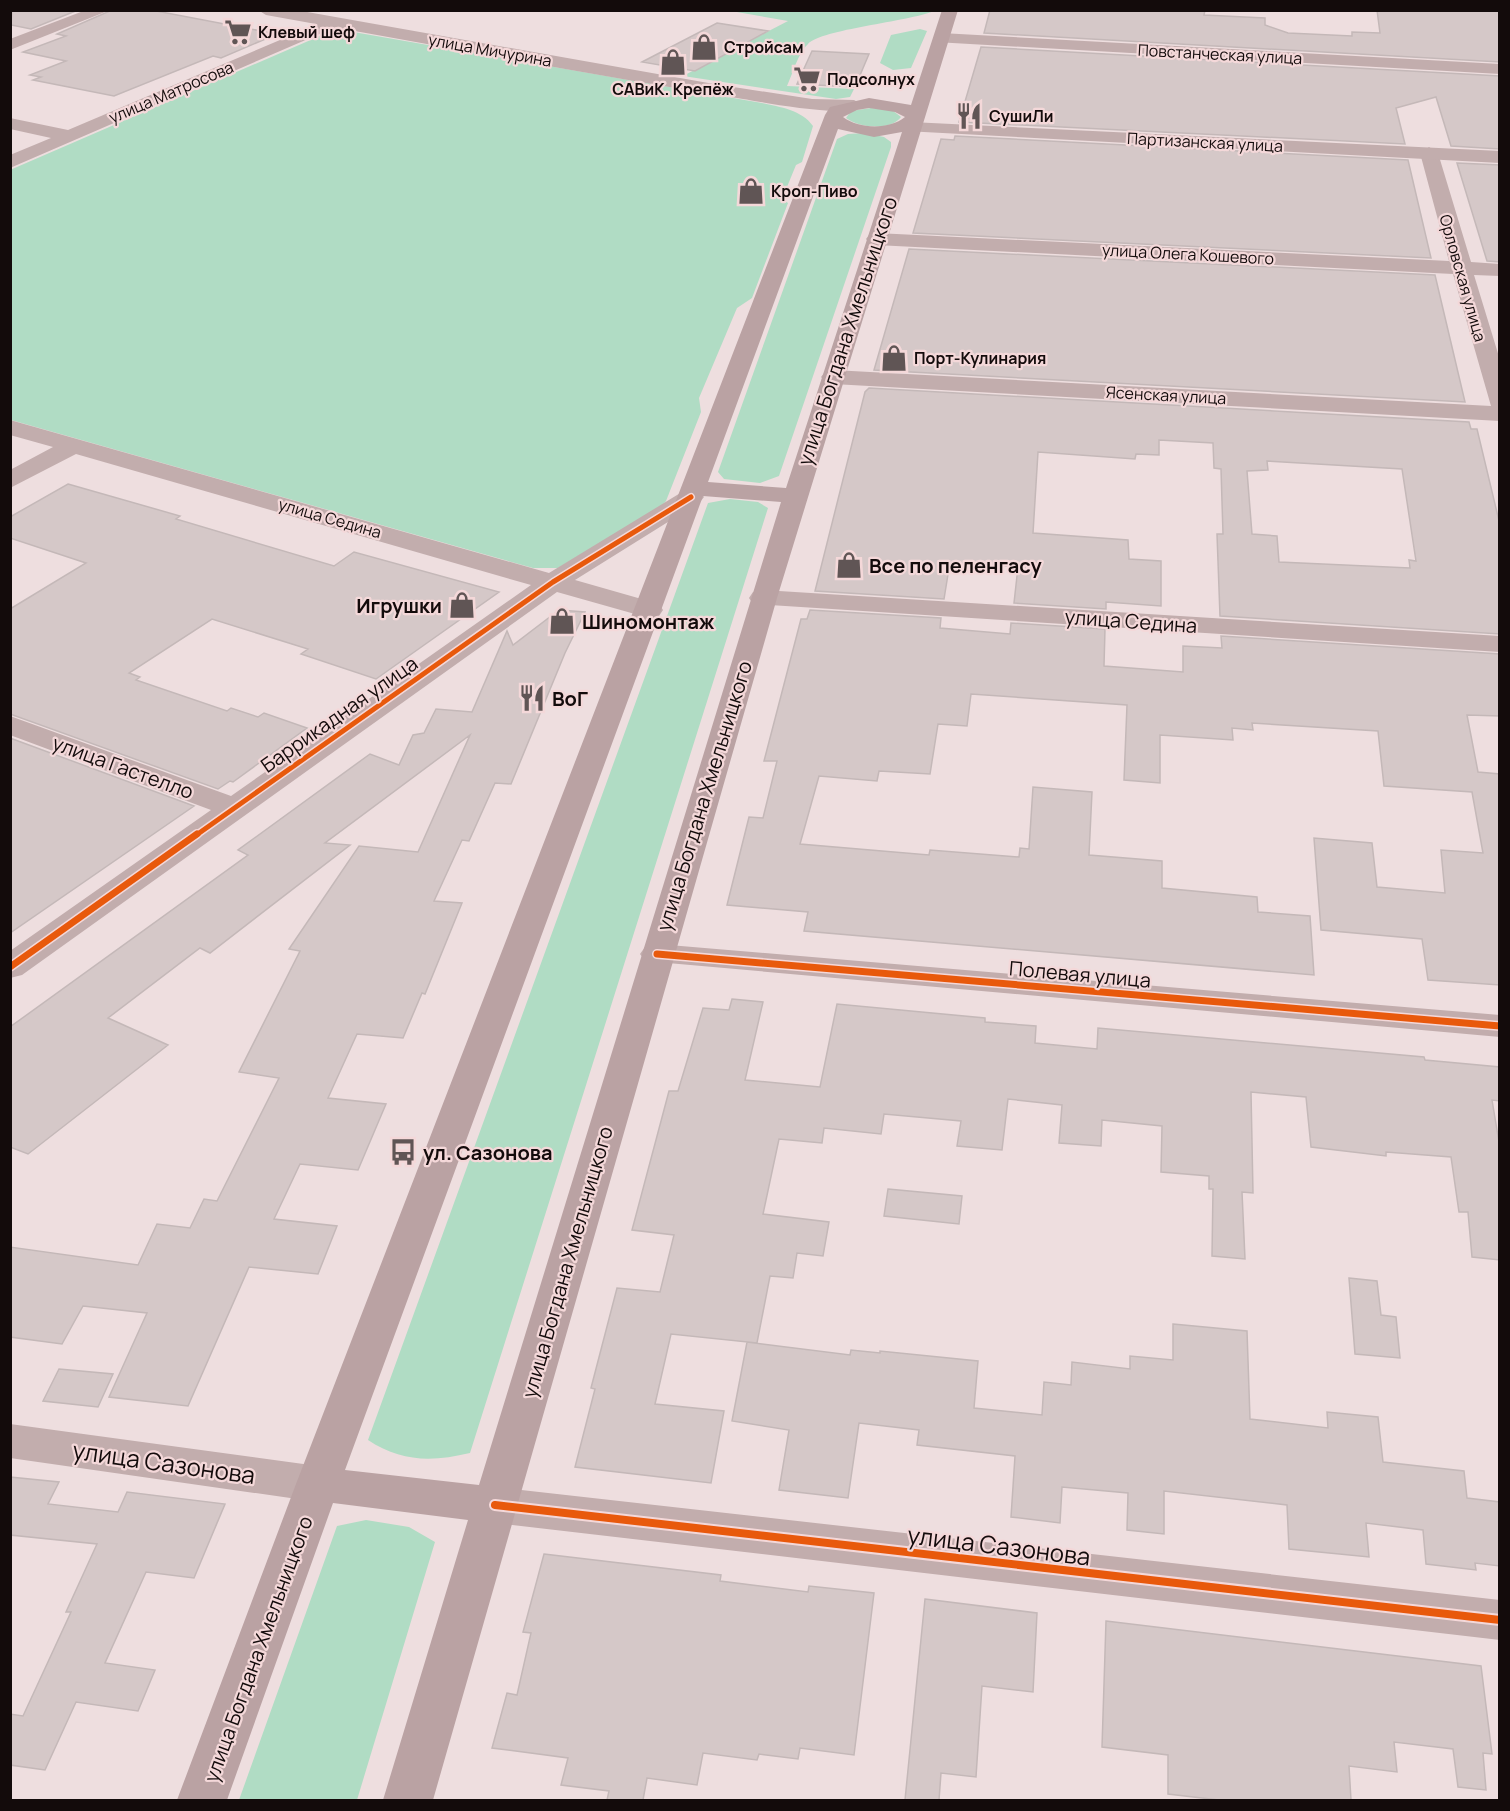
<svg xmlns="http://www.w3.org/2000/svg" width="1510" height="1811" viewBox="0 0 1510 1811" font-family="Manrope,sans-serif">
<style>
.green{fill:#b0dcc4}
.building{fill:#d5c8c8;stroke:#c4b8b8;stroke-width:1.5;fill-rule:evenodd}
.lines{fill:none;stroke-linecap:round;stroke-linejoin:round}
.minor{fill:#c2adad;fill-rule:evenodd}
.tertiary{fill:#c2adad;fill-rule:evenodd}
.secondary{fill:#baa2a3;fill-rule:evenodd}
.cycleway-far2-casing{stroke:#f4d8d9;stroke-width:8}
.cycleway-far1-casing{stroke:#f4d8d9;stroke-width:10}
.cycleway-casing{stroke:#f4d8d9;stroke-width:12}
.cycleway-far2{stroke:#e8590c;stroke-width:5}
.cycleway-far1{stroke:#e8590c;stroke-width:7}
.cycleway{stroke:#e8590c;stroke-width:8}
.labels{text-anchor:middle;dominant-baseline:central;stroke-width:4.5;stroke-linejoin:round;paint-order:stroke}
.far-poi-label{font-size:16px;font-weight:bold;fill:#130b0b;stroke:#f4d8d9;text-anchor:start}
.far-street-label{font-size:16px;fill:#130b0b;stroke:#f4d8d9}
.street-label{font-size:20px;fill:#130b0b;stroke:#f4d8d9}
.poi-label{font-size:20px;font-weight:bold;fill:#130b0b;stroke:#f4d8d9;text-anchor:start}
.near-street-label{font-size:24px;fill:#130b0b;stroke:#f4d8d9}
</style>
<rect width="100%" height="100%" fill="#eededf"/>
<path class="green" d="M731,11H934C907,22 822,29 808,44C798,53 793,73 787,86L854,89L850,97L836,99L683,76L788,21Z
M336,29L762,103C780,107 802,110 813,126L802,162L796,165L782,199L788,203L752,298L737,308L699,398L701,412L666,501L661,507L558,568H533L11,420L10,170Z
M920,29L927,31L911,68L893,70L880,63L891,35Z
M871,108L892,110L901,117C891,131 859,128 846,118L851,111Z
M865,133L884,137L891,142V147L779,476L760,483L724,479L718,472L837,139L848,134Z
M730,499L758,502L768,508L470,1453C432,1462 401,1462 368,1440L708,503Z
M366,1520L409,1527L435,1542L357,1800H239L337,1526Z"/>
<path class="building" d="M12,10H78L31,29L11,25Z
M112,10H151L277,34L221,58L213,56L114,96L33,80L41,77L30,75L66,61L23,52L66,36L57,34Z
M990,10H1205L1204,15L1265,18V25L1288,33L1352,36V32L1380,33L1377,10H1500V62L984,33Z
M717,23L768,31L695,71L642,62Z
M981,47L1500,76V149L1451,146L1436,97L1396,108L1405,144L959,122Z
M812,51L869,54L855,87L797,84Z
M955,136L1408,160L1431,258L913,233L941,139L954,140Z
M1457,163L1500,165V262L1487,261Z
M909,249L1435,275L1465,402L874,370Z
M869,388L1469,422L1471,429H1477L1500,525V634L1220,616L1217,534H1223L1221,469L1214,468L1213,443L1159,440V455L1136,454L1135,459L1038,452L1033,533L1128,540L1129,559L1161,561V606L1106,602V609L1014,603L1018,567L950,562L944,599L815,591L865,392ZM1267,461L1402,469L1416,561L1409,560L1410,568L1279,562L1277,536L1252,534L1247,471L1268,470Z
M68,484L180,516L176,519L334,566L354,552L499,592L376,679L301,654L308,649L212,619L129,673L140,677L136,680L227,711L231,708L258,717L264,713L307,728L233,782L230,781L218,789L10,714V609L86,563L10,538V517Z
M559,610L585,612L565,653L511,784L495,783L469,841L462,840L434,901L462,903L425,994L422,993L403,1038L357,1034L328,1098L386,1104L358,1170L300,1164L274,1219L337,1226L318,1274L249,1267L188,1406L109,1397L147,1313L83,1306L62,1344L10,1337V1247L138,1265L157,1224L190,1228L204,1199L217,1201L279,1078L239,1072L300,951L289,949L359,846L418,852L470,735L325,843L350,845L210,953L200,948L108,1018L168,1045L28,1154L10,1147V1027L248,855L238,850L370,754L399,765L413,735L424,733L436,709L472,712L507,631L513,645Z
M810,610L941,618L940,628L1010,634L1011,623L1105,629L1104,666L1183,672V646L1222,648L1221,636L1500,654V716L1467,715L1478,772L1500,774V985L1428,980L1422,939L1321,930L1314,838L1372,843L1377,887L1445,893L1441,850L1483,853L1472,792L1384,786L1378,731L1252,723L1253,730L1232,728L1233,740L1160,735V783L1124,780L1127,705L971,694L967,726L938,724L930,774L879,771L877,781L819,776L800,844L929,855L930,850L1019,857L1020,848L1029,849L1033,787L1092,792L1089,855L1162,861V888L1257,897L1258,912L1310,916L1314,975L804,931L808,912L727,905L749,817L763,818L777,761H764L801,619H807Z
M10,738L194,806L10,933Z
M732,999L763,1002L745,1080L820,1087L837,1004L985,1018V1022L1036,1026L1035,1043L1097,1049L1098,1028L1424,1057L1425,1060L1500,1067V1101L1492,1100L1500,1148V1260L1472,1257L1468,1212H1459L1451,1157L1386,1152V1156L1311,1147L1306,1097L1251,1092L1253,1193L1242,1192L1245,1259L1212,1256L1213,1189H1209V1176L1161,1172L1162,1126L1102,1120L1101,1146L1059,1143L1062,1105L1008,1099L1002,1150L957,1146L961,1121L884,1114L881,1134L824,1128L822,1143L779,1139L763,1214L829,1222L823,1256L797,1253L793,1278L770,1276L757,1343L671,1334L655,1404L724,1411L711,1483L575,1467L595,1389L591,1388L617,1288L660,1292L674,1235L632,1230L669,1091H678L703,1008L729,1010Z
M888,1189L962,1196L959,1224L884,1216Z
M1349,1278L1377,1281L1381,1315L1396,1317L1400,1358L1355,1354Z
M1173,1324L1247,1331L1250,1419L1328,1428L1327,1412L1378,1417L1383,1462L1464,1471L1467,1498L1500,1502V1566L1475,1563L1476,1570L1426,1564L1423,1530L1366,1523L1369,1557L1289,1549L1287,1505L1164,1491V1534L1127,1530L1128,1493L1062,1487L1060,1523L1011,1517L1015,1456L917,1445L919,1430L859,1423L848,1498L779,1490L789,1430L732,1421L747,1342L850,1355L851,1350L880,1353V1351L978,1361L974,1408L1042,1415L1044,1382L1071,1385L1072,1362L1130,1369V1356L1173,1360Z
M59,1369L113,1374L98,1407L43,1401Z
M10,1477L59,1482L48,1504L118,1512L127,1492L225,1504L194,1578L146,1572L105,1663L155,1670L138,1711L76,1702L45,1770L10,1765V1714L23,1716L71,1612H66L97,1544L10,1535Z
M544,1554L721,1575L720,1581L808,1592L809,1586L874,1593L854,1755L800,1748L798,1759L759,1754L757,1760L703,1753L697,1785L647,1778L643,1800H607L609,1791L561,1785L568,1758L492,1748L507,1693L517,1695L531,1633L523,1632Z
M925,1599L1037,1613L1033,1692L982,1686L976,1777L941,1773L939,1800H905Z
M1106,1621L1481,1666L1492,1754L1483,1753L1486,1790L1458,1787L1453,1749L1394,1742L1397,1772L1349,1766L1351,1800H1219L1168,1794V1755L1102,1747Z"/>
<g class="lines">
<path class="minor" d="M86,10H110L10,50V39Z
M332,18L338,20L340,23L338,26L10,168V155L51,138L10,129V118L68,130Z
M941,33L1500,64V74L935,42L933,38Z
M1429,147L1438,153L1471,262L1500,264V276L1474,275L1500,360V421L833,384L825,382L821,377L825,372L833,370L1491,406L1453,274L876,245L869,243L866,239L869,235L876,233L1449,261L1420,153Z
M10,420L549,573L682,492L691,489L700,492L704,497L700,502L575,580L659,604L663,610L659,616L649,618L557,592L22,975L10,978V951L211,810L10,735V716L231,796L531,585L76,454L10,488V470L53,447L10,435Z
M763,590L1500,636V652L753,604L749,598L753,592Z
M657,944L1500,1015V1037L645,961L640,954L645,947Z
M10,1424L318,1466L334,1472L340,1484L334,1496L318,1502L10,1458Z
M495,1487L1500,1600V1640L495,1523L479,1518L473,1505L479,1492Z"/>
<path class="tertiary" d="M258,10H296L714,84L812,99L854,100L863,105C853,120 762,102 743,99C583,74 425,43 266,15Z
M911,122L1500,151V163L905,131L902,127L905,123Z"/>
<path class="secondary" d="M942,10H958L777,598L433,1800H383L468,1520L333,1503L227,1800H177L296,1484L825,115L830,107L869,98L911,105ZM869,108L895,112L905,117C889,130 859,129 843,117L857,110ZM838,129L874,137L902,132L786,488L708,482ZM703,496L781,502L479,1485L345,1470Z"/>
<defs>
<path id="cycleway-far2" d="M195,836L553,582L691,497"/>
<path id="cycleway-far1" d="M657,954L1500,1026
M10,967L197,834"/>
<path id="cycleway" d="M495,1505L1500,1620"/>
</defs>
<use href="#cycleway-far2" class="cycleway-far2-casing"/>
<use href="#cycleway-far1" class="cycleway-far1-casing"/>
<use href="#cycleway" class="cycleway-casing"/>
<use href="#cycleway-far2" class="cycleway-far2"/>
<use href="#cycleway-far1" class="cycleway-far1"/>
<use href="#cycleway" class="cycleway"/>
</g>
<defs>
<symbol id="supermarket-bare" viewBox="-9 -9 18 18"><path d="M-6-5.5h2.5l.6 2H6L4.5 2H-2.5L-4.4-4H-6ZM-1.5 3.2a1.3 1.3 0 1 0 .1 0ZM3 3.2a1.3 1.3 0 1 0 .1 0Z" fill="#605555" stroke="#f4d8d9" stroke-width="2.5" paint-order="stroke"/></symbol>
<symbol id="shop-bare" viewBox="-9 -9 18 18"><path d="M-5-2.5h2.3a2.7 3.5 0 0 1 5.4 0H5L5.5 6h-11ZM-1.5-2.5h3a1.5 2.3 0 0 0-3 0Z" fill="#605555" stroke="#f4d8d9" stroke-width="2.5" paint-order="stroke"/></symbol>
<symbol id="restaurant-bare" viewBox="-9 -9 18 18"><path d="M-5-6h1v4h1v-4h1v4h1v-4h1v5L-1.5 .5V6h-2V.5L-5-1ZM5-6V6H3V1.5H1.5Q1.5-4 5-6Z" fill="#605555" stroke="#f4d8d9" stroke-width="2.5" paint-order="stroke"/></symbol>
<symbol id="bus-bare" viewBox="-9 -9 18 18"><path d="M-5-6H5V4H4V6H2V4H-2V6H-4V4H-5ZM-3.5-4V0h7V-4ZM-3.5 1.2v1.5H-2V1.2ZM2 1.2v1.5H3.5V1.2Z" fill="#605555" stroke="#f4d8d9" stroke-width="2.5" paint-order="stroke"/></symbol>
</defs>
<g fill-rule="evenodd">
<use href="#supermarket-bare" x="219" y="13" width="38" height="38"/>
<use href="#shop-bare" x="685" y="28" width="38" height="38"/>
<use href="#shop-bare" x="654" y="43" width="38" height="38"/>
<use href="#supermarket-bare" x="788" y="60" width="38" height="38"/>
<use href="#restaurant-bare" x="950" y="97" width="38" height="38"/>
<use href="#shop-bare" x="732" y="172" width="38" height="38"/>
<use href="#shop-bare" x="875" y="339" width="38" height="38"/>
<use href="#shop-bare" x="830" y="546" width="38" height="38"/>
<use href="#shop-bare" x="443" y="586" width="38" height="38"/>
<use href="#shop-bare" x="543" y="602" width="38" height="38"/>
<use href="#restaurant-bare" x="513" y="679" width="38" height="38"/>
<use href="#bus-bare" x="384" y="1133" width="38" height="38"/>
</g>
<g class="labels">
<g class="far-poi-label">
<text x="258" y="32">Клевый шеф</text>
<text x="724" y="47">Стройсам</text>
<text x="827" y="79">Подсолнух</text>
<text x="673" y="89" text-anchor="middle">САВиК. Крепёж</text>
<text x="989" y="116">СушиЛи</text>
<text x="771" y="191">Кроп-Пиво</text>
<text x="914" y="358">Порт-Кулинария</text>
</g>
<g class="far-street-label">
<text transform="translate(490 50) rotate(10)">улица Мичурина</text>
<text transform="translate(1220 54) rotate(3)">Повстанческая улица</text>
<text transform="translate(171 92) rotate(-23)">улица Матросова</text>
<text transform="translate(1205 142) rotate(3)">Партизанская улица</text>
<text transform="translate(1188 254) rotate(3)">улица Олега Кошевого</text>
<text transform="translate(1463 278) rotate(74)">Орловская улица</text>
<text transform="translate(1166 395) rotate(3)">Ясенская улица</text>
<text transform="translate(330 518) rotate(16)">улица Седина</text>
</g>
<g class="street-label">
<text transform="translate(847 331) rotate(-72)">улица Богдана Хмельницкого</text>
<text transform="translate(1131 621) rotate(4)">улица Седина</text>
<text transform="translate(339 714) rotate(-35)">Баррикадная улица</text>
<text transform="translate(123 767) rotate(20)">улица Гастелло</text>
<text transform="translate(704 796) rotate(-73)">улица Богдана Хмельницкого</text>
<text transform="translate(1080 974) rotate(5)">Полевая улица</text>
<text transform="translate(567 1262) rotate(-74)">улица Богдана Хмельницкого</text>
<text transform="translate(258 1649) rotate(-70)">улица Богдана Хмельницкого</text>
</g>
<g class="poi-label">
<text x="869" y="565">Все по пеленгасу</text>
<text x="442" y="605" text-anchor="end">Игрушки</text>
<text x="582" y="621">Шиномонтаж</text>
<text x="552" y="698">ВоГ</text>
<text x="423" y="1152">ул. Сазонова</text>
</g>
<g class="near-street-label">
<text transform="translate(164 1462) rotate(8)">улица Сазонова</text>
<text transform="translate(999 1545) rotate(7)">улица Сазонова</text>
</g>
</g>
<rect width="1510" height="1811" fill="none" stroke="#130b0b" stroke-width="24"/>
</svg>
